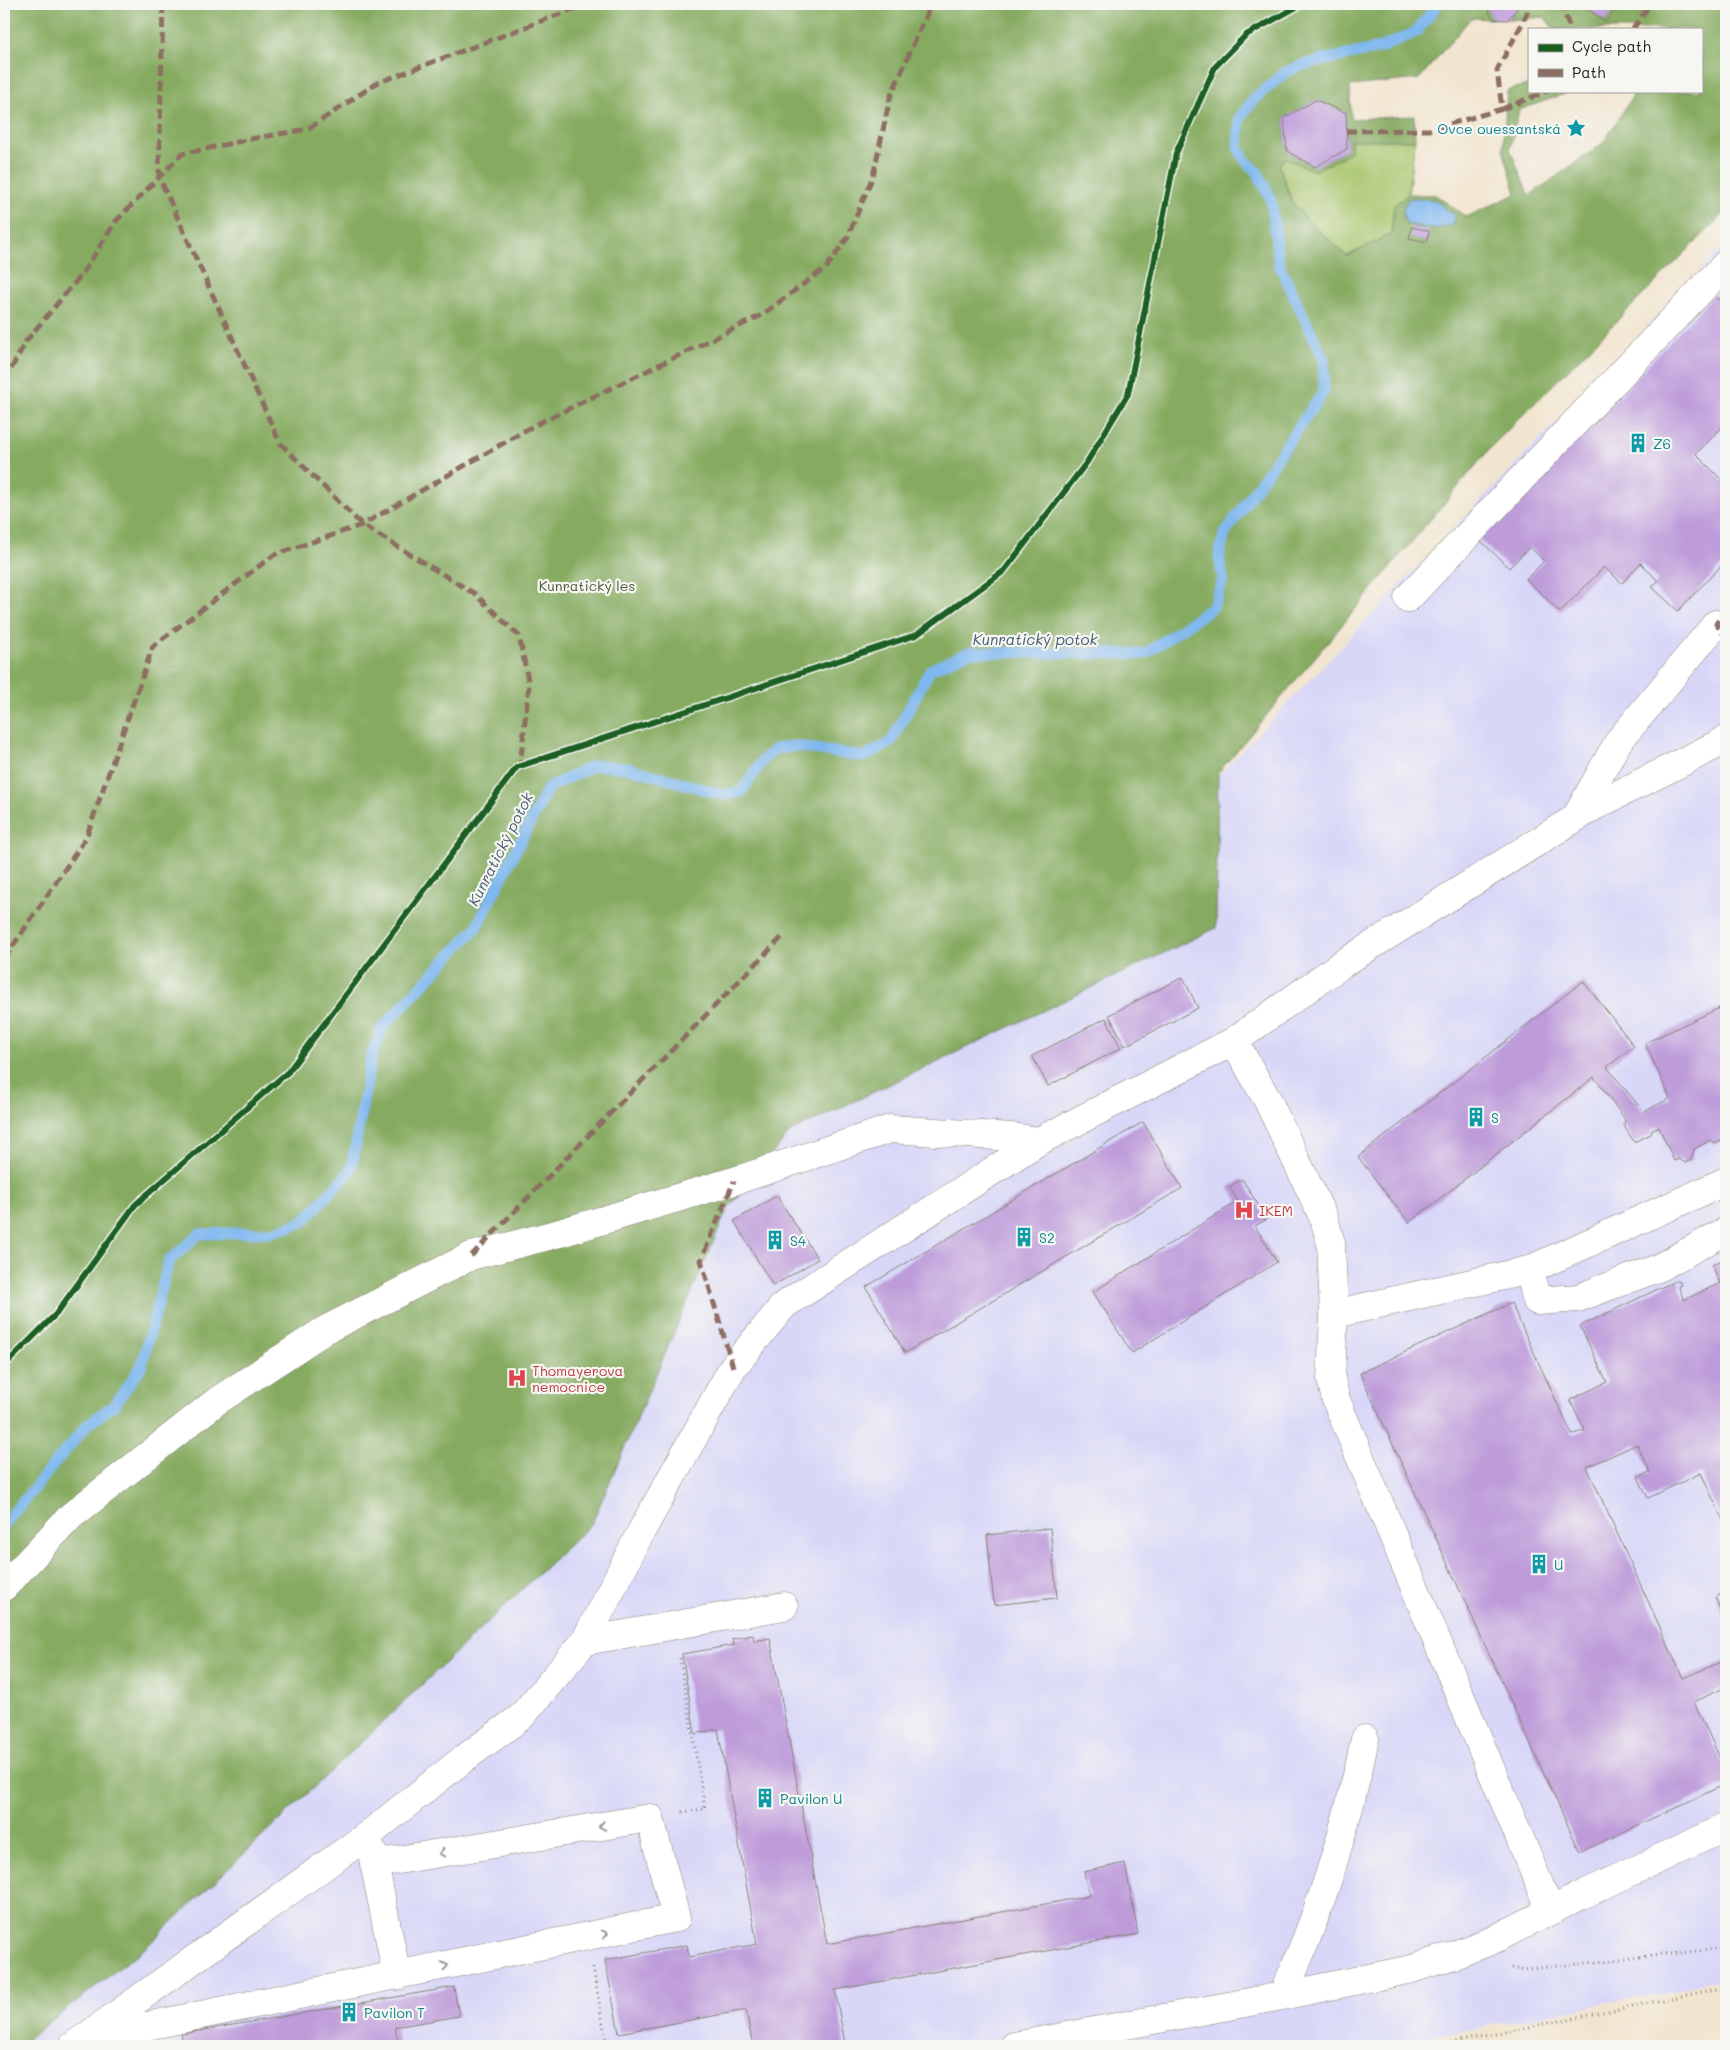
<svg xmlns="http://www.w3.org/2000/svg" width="1730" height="2050" viewBox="0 0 1730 2050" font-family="Mali,sans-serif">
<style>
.built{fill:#d8d7f8}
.green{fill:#a9c66d;stroke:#627144}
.forest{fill:#86ab60;stroke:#51643e;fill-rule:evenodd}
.water{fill:#7fb7ef;stroke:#4e6a86}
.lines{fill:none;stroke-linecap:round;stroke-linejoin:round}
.stream{stroke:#7fb7ef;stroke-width:11}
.building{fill:#be9cda}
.minor-casing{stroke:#878076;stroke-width:29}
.path{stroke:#878076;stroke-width:3;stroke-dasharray:1 4;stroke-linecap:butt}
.minor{stroke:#fff;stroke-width:28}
.quiet{stroke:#8d6e63;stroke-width:5;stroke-dasharray:10 5;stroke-linecap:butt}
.cycleway-casing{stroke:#f6f6f2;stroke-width:9}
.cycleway{stroke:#1b5e20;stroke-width:6}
.oneway{stroke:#999}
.labels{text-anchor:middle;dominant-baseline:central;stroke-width:4.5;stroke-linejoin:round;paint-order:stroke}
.culture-label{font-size:14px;fill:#0d838f;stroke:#f6f6f2;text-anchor:start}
.park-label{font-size:14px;fill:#4d5838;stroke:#f6f6f2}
.health-label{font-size:14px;fill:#be3a42;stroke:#f6f6f2;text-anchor:start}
.water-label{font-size:15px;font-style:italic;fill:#445a70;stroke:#f6f6f2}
</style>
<rect width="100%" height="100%" fill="#f6f6f2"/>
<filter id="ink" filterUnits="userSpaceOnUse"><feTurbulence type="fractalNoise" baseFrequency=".02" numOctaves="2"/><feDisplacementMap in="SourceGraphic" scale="10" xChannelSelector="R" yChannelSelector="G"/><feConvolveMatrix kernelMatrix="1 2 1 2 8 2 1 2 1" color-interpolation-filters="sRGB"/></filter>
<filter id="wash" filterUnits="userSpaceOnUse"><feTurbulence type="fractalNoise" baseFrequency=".0096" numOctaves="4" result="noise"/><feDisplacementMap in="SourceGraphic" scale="20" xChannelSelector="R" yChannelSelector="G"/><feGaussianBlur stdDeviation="1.12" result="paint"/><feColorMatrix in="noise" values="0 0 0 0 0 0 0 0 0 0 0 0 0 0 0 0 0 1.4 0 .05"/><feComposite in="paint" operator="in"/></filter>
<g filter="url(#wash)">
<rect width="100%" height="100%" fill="#f2e5cf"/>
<path class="built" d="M1726,244V1980L1385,2046H4V1579L1195,800Z"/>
<path class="green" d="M1351,140H1415L1408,194L1394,205L1391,234L1347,256L1307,220L1292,202L1279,165L1285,158L1315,171L1351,152Z"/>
<path class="forest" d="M4,4H1485L1493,19L1471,18L1419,79L1350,86L1351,119L1414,116L1415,140H1351V152L1315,171L1285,158L1279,165L1292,202L1307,220L1347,256L1391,234L1394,205L1408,194L1436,195L1466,217L1516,194L1503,149L1507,91L1529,84V91H1573L1519,110L1510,149L1529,196L1603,143L1636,91H1701V29H1554L1544,17L1508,20L1520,4H1581L1606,22L1619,4H1726V212L1493,445L1218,773L1216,928L790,1132L727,1210L592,1523L145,1948L19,2046H4V1732L7,1730L4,1720ZM1316,100L1346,113L1347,149L1315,167L1287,151L1284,118ZM1412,227L1429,231L1427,242L1410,238Z"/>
<path class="water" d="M1410,198L1435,200L1454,215V225L1432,229L1407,224C1401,213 1402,207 1410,198Z"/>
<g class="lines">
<path class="stream" d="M4,1524L87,1425L115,1404L141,1367L169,1261L199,1234L272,1232L303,1222L351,1170L371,1057L383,1027L476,928L548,788L595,765L629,768L723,795L741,792L764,759L775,749L796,746L864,757L891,742L930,670L969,652L1145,654L1213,607L1223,579L1219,556L1225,533L1324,391V359L1279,265L1271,200L1258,173L1245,160L1238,147L1240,117L1255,98L1287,71L1310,63L1380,48L1416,32L1438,4"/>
</g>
<g id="blocks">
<path class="building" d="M1485,4H1520L1508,20L1493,19Z
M1581,4H1619L1606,22Z
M1316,100L1346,113L1347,149L1315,167L1287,151L1284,118Z
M1412,227L1429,231L1427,242L1409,238Z
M1714,294L1726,306V423L1696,454L1726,484V561L1678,611L1652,587L1658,581L1641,563L1622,583L1604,567L1560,612L1526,579L1544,561L1530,547L1509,568L1479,539L1591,423L1593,424Z
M1183,977L1198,1008L1125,1046L1109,1015Z
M1583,981L1634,1046L1607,1067L1644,1112L1670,1098L1645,1043L1726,1005V1139L1714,1144L1711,1140L1694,1149L1691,1160L1685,1163L1679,1159L1674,1161L1659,1127L1652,1129L1651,1134L1634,1142L1624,1126L1625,1119L1594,1077L1409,1223L1358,1157Z
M1106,1018L1121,1048L1048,1086L1032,1056Z
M1143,1122L1182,1188L905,1353L866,1287Z
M1242,1179L1267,1219L1255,1226L1277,1262L1132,1353L1093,1292L1238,1201L1229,1187Z
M778,1195L779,1197L778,1198L818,1259L773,1286L734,1221Z
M1726,1258V1527L1701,1473L1648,1498L1638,1477L1650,1472L1637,1444L1587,1467L1683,1678L1726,1660V1687L1694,1702L1726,1771V1784L1580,1852L1360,1373L1511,1303L1572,1435L1585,1430L1570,1400L1607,1382L1580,1326L1677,1280L1680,1282L1681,1285L1678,1286L1684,1300L1720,1283L1712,1265Z
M1050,1528L1057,1598L994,1605L987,1535Z
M1726,1592V1623L1715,1597Z
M753,1635L754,1641L770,1638L827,1944L1089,1896L1084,1872L1125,1863L1138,1934L835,1990L845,2044L834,2046H753L746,2010L619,2033L605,1960L687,1945L689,1957L757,1944L718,1729L695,1734L682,1654L734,1645L732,1639Z
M454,1987L459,2016L395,2027L399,2046H184L181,2034Z"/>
</g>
</g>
<g filter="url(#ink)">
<use href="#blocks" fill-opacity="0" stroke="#878076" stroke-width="1"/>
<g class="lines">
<defs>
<path id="minor" d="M1408,598L1726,264
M1576,817L1618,742L1716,624
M1234,1041L1268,1101L1324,1219L1331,1243L1334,1314L1331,1379L1336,1400L1550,1910
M1529,1270L1537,1301L1578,1298L1658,1268L1726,1231
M1334,1314L1529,1270L1726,1181
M4,1587L71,1516L217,1401L325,1330L471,1256L560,1233L734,1181L890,1129L1012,1137L1039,1141
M585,1641L784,1606
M371,1848L397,1976
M1282,1996C1319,1916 1347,1826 1365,1739
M93,2037L676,1918L650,1818L374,1864
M73,2046L369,1834L462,1760L521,1717L585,1641L642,1530L733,1367L784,1305L1039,1141L1234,1041L1342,964L1595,806L1726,740
M1014,2046L1282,1996L1412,1969L1454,1955L1493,1940L1578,1897L1726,1827"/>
</defs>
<use href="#minor" class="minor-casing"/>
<path class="path" d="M680,1658L705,1809L682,1812
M593,1968L607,2046
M1511,1968L1521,1970L1726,1948
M1436,2046L1726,1987"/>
<use href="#minor" class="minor"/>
<path class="quiet" d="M163,4L159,177L280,443L362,525L475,594L519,636L529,685L520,766
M1558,4L1563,9L1570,29
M1633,29L1650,4
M1502,109L1548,91
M1346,131L1429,130L1502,109L1497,70L1523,22L1531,4
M4,382L26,341L82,274L116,221L182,154L251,139L308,129L377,83L587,4
M1726,607L1716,624L1726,637
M4,959L86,838L153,646L274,555L362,525L533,426L760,316L827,267L847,238L873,176L890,98L931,4
M471,1256L785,934
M733,1367L701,1260L734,1181"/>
<defs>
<path id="cycleway" d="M4,1366L56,1314L135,1205L288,1072L517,767L916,635L1004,571L1087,462L1128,394L1176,153L1215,67L1246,35L1302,4"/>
</defs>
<use href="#cycleway" class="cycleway-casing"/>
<use href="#cycleway" class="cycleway"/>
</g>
<defs><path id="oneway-chevron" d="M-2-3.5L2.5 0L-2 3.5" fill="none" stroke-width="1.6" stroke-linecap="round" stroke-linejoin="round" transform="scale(1.25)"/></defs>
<g class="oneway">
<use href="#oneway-chevron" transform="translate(602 1826) rotate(170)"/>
<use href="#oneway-chevron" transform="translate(442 1853) rotate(170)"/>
<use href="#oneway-chevron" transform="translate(605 1934) rotate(-12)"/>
<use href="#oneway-chevron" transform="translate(445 1966) rotate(-11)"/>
</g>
</g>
<defs>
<symbol id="sight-bare" viewBox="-9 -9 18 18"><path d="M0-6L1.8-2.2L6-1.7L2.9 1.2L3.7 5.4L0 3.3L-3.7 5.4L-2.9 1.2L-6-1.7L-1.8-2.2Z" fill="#0f9aa8" stroke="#f6f6f2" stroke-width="2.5" paint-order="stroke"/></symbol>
<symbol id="building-bare" viewBox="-9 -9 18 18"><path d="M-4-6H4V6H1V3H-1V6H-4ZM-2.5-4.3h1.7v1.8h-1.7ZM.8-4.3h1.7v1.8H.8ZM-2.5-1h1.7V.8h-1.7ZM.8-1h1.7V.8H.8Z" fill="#0f9aa8" stroke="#f6f6f2" stroke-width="2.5" paint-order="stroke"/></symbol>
<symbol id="hospital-bare" viewBox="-9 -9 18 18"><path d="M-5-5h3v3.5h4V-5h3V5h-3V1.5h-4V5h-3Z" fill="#e0444e" stroke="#f6f6f2" stroke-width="2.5" paint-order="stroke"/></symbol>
</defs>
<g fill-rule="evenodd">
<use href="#sight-bare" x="1562" y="114" width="28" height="28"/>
<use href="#building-bare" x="1624" y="429" width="28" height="28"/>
<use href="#building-bare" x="1462" y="1103" width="28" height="28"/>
<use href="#hospital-bare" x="1230" y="1196" width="28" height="28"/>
<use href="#building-bare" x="1010" y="1223" width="28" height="28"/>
<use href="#building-bare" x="761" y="1226" width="28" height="28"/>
<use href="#hospital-bare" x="503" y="1364" width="28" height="28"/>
<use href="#building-bare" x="1525" y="1550" width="28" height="28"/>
<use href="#building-bare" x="751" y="1784" width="28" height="28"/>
<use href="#building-bare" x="335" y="1998" width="28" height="28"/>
</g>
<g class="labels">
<g class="culture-label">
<text x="1561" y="128" text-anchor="end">Ovce ouessantská</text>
<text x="1653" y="443">Z6</text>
<text x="1491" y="1117">S</text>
<text x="1039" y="1237">S2</text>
<text x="790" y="1240">S4</text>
<text x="1554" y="1564">U</text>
<text x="780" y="1798">Pavilon U</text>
<text x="364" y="2012">Pavilon T</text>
</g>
<g class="park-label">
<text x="587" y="585">Kunratický les</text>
</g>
<g class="health-label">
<text x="1259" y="1210">IKEM</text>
<text x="532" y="1370">Thomayerova<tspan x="532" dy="16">nemocnice</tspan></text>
</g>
<g class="water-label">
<text x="1035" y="639">Kunratický potok</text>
<text transform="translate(500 849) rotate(-63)">Kunratický potok</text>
</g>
</g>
<rect width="1730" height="2050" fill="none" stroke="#f6f6f2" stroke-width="20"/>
<rect x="1528" y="28" width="175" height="65" fill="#f6f6f2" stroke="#9f9f9c"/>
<rect x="1538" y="44" width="25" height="8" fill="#1b5e20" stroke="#9f9f9c"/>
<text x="1572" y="52" font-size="15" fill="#1c1c1c">Cycle path</text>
<rect x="1538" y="69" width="25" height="8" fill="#8d6e63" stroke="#9f9f9c"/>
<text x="1572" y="78" font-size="15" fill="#1c1c1c">Path</text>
</svg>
